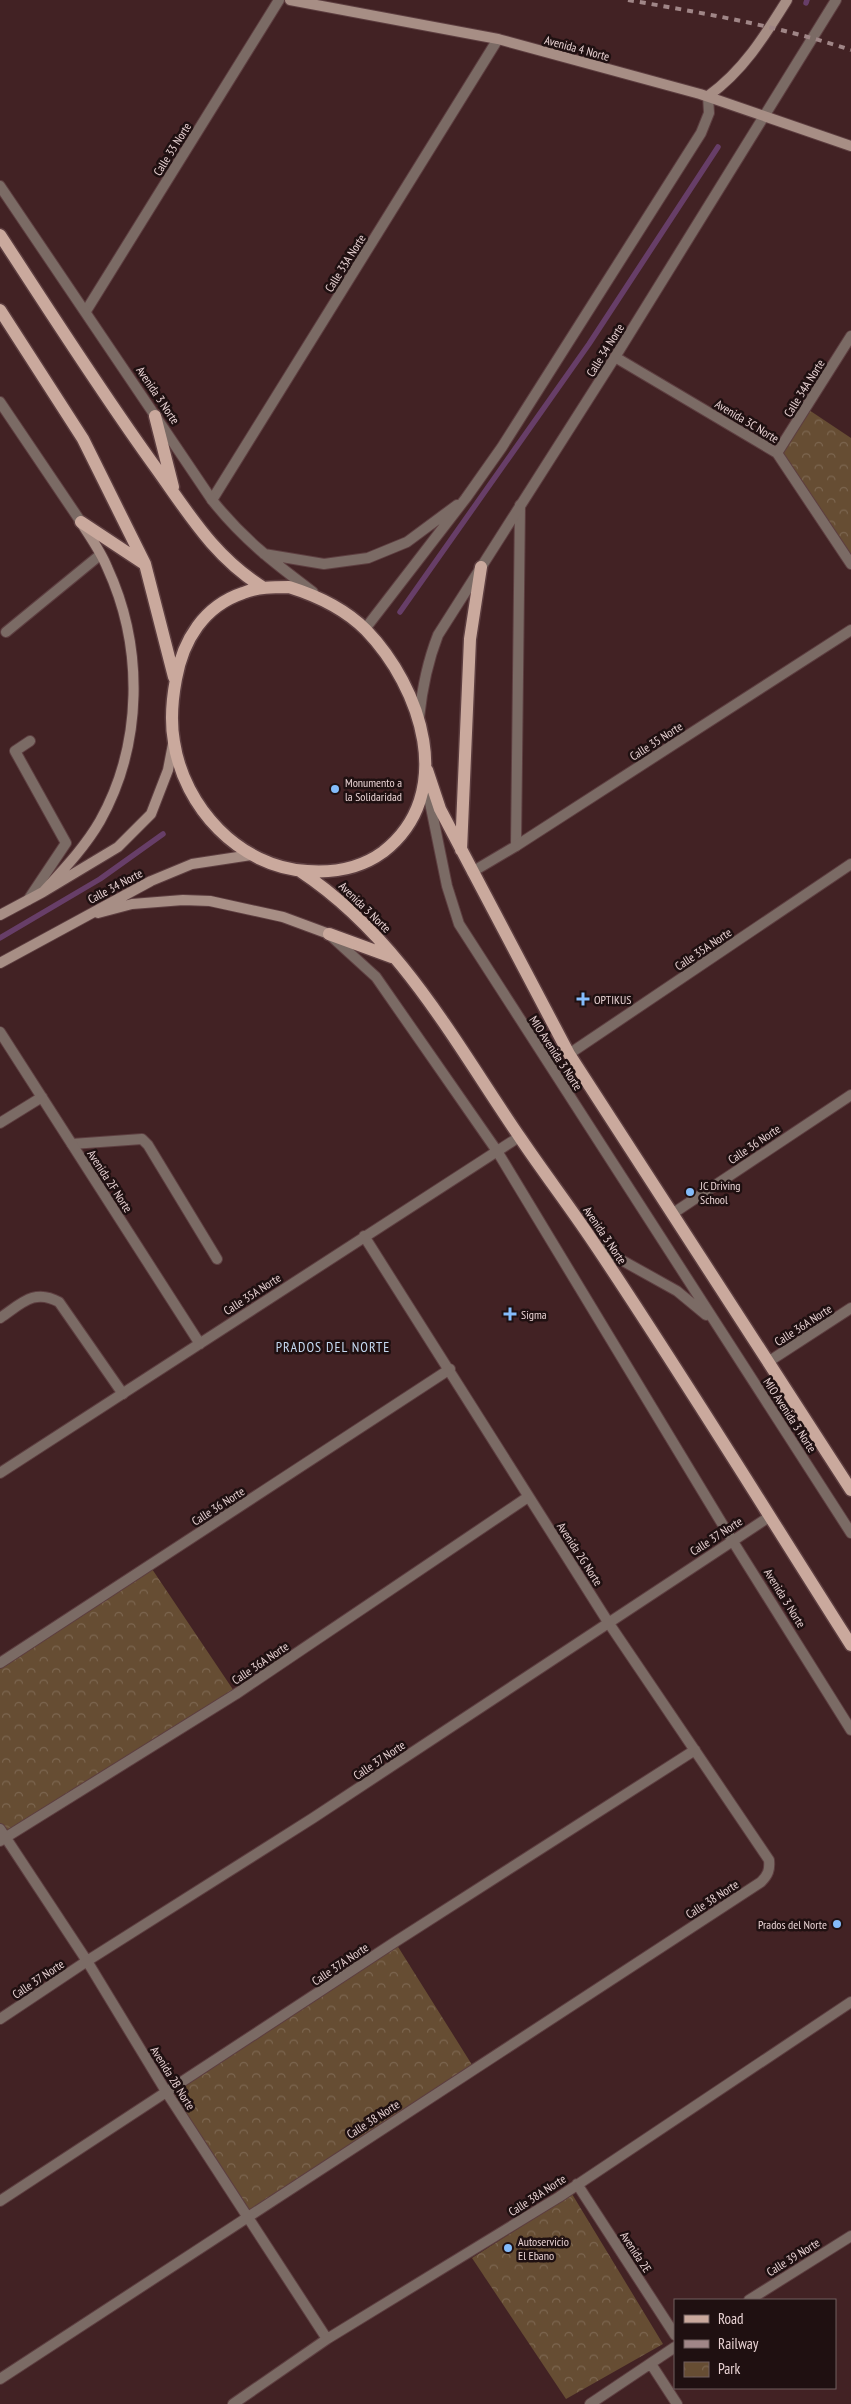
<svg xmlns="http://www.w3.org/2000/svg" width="851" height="2404" viewBox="0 0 851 2404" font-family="'PT Sans Narrow',sans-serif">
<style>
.park{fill:url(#park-crowns)}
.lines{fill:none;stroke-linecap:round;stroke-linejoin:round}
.stream{stroke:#673e68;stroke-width:5.5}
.service-casing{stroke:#5d3e40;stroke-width:12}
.minor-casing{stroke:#5d3e40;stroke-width:12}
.tertiary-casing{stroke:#5d3e40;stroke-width:12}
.secondary-casing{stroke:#5d3e40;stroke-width:12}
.primary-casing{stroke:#5d3e40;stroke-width:15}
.service{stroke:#7b6b65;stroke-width:10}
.minor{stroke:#7b6b65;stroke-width:10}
.tertiary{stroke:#7b6b65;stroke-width:10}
.secondary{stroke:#a78e85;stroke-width:10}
.primary{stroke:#caa99d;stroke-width:12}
.rail{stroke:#a08687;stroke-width:4;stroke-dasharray:6 6;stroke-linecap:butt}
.poi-dot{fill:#84bcfb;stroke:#1f1011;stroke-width:2}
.labels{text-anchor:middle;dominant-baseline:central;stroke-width:5;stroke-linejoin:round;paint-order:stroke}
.street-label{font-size:12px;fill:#e9d3d4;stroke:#1f1011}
.poi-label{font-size:12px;fill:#e9d3d4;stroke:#1f1011;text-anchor:start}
.neighbourhood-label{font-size:14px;letter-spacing:1px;fill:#c6dbf3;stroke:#1f1011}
</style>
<defs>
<pattern id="park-crowns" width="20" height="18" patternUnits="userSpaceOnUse" patternTransform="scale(1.25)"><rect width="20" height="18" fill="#664d33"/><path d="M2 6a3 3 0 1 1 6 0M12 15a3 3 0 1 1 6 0" fill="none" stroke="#7c6650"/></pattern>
</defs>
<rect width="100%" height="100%" fill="#422224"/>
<path class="park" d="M806,408L851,438V564L777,453Z
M150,1566L236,1694L5,1837L0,1829V1663Z
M395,1942L474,2068L248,2217L167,2093Z
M572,2194L663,2344L566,2399L472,2258Z"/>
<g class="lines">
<path class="stream" d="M806,3L807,0
M400,612L589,344L718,147
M0,938L100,879L163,834"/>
<defs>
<path id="service" d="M6,632L100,555
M426,783L447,886L459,924L851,1533
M516,846L520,505
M28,900L66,843L15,751L30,741
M72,1144L142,1139L148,1145L217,1259
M598,1247L677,1291L706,1315
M0,1318C21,1304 34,1288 59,1302L123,1394"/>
<path id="minor" d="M86,311L279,0
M615,357L777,453L851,564
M777,453L851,336
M212,500L498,39
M472,872L516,846L851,630
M331,936L376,977L497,1151L732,1540L851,1730
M0,1032L200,1344
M569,1054L851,864
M0,1123L42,1097
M672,1214L851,1095
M768,1362L851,1308
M0,1473L519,1137
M0,1663L450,1369
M0,1829L87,1961L167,2093L327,2339
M0,1841L236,1694L528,1497
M0,2019L87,1961L313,1818L769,1517
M577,2184L675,2335
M0,2201L395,1942L695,1750
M749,2300L851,2236
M651,2364L677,2404
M0,2379L761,1882C768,1875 770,1870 769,1860L608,1622L364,1236
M233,2404L327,2339L559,2197L851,2002
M590,2404L675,2347"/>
<path id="tertiary" d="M0,186L212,500C243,539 273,562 313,592
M0,402L81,522
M264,554L324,564L368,558L407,542L457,505
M365,629L466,498L502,447L701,133L709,113L708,96
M419,718C422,689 427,663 438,635L615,357L836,0"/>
<path id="secondary" d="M290,0L498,39L700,94L851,146
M708,96C743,71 764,37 787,0
M43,892C64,869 85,847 100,821C143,744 144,647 107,567C101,552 91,538 82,524
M98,913L132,904L183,900L210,901L283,917L329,934
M0,915L43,892L118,847L151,814L168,770L173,744
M0,963L151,881L192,864L251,855"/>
<path id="primary" d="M0,235C51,313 101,392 156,468C189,514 214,557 264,588
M0,310L83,439L145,564L174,677
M155,416L173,487
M81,522L143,563
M289,587C318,596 344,608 366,630C421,687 458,794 383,852C361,868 333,873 307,871C239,867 184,807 174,742C170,720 172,700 176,679C183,640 204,606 243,593C258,587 273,587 289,587Z
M427,770L440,809L569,1054L851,1490
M461,850L470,639L481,567
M300,871C400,937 455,1043 521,1139C546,1176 573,1211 598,1249C685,1379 767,1513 851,1645
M329,934L392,957"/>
</defs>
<use href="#service" class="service-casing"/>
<use href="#minor" class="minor-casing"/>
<use href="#tertiary" class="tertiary-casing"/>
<use href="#secondary" class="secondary-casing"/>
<use href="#primary" class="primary-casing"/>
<use href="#service" class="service"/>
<use href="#minor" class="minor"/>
<use href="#tertiary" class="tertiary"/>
<use href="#secondary" class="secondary"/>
<use href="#primary" class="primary"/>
<path class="rail" d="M628,0C703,13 779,26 851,50"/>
</g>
<g class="poi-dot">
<circle cx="335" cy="789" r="5"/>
<path d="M580.5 991.5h5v5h5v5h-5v5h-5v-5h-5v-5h5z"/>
<circle cx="690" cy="1192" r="5"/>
<path d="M507.5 1306.5h5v5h5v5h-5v5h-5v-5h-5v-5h5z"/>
<circle cx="837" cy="1924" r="5"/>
<circle cx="508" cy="2248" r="5"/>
</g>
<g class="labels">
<g class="street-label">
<text transform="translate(577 48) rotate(15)">Avenida 4 Norte</text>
<text transform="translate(172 149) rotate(-58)">Calle 33 Norte</text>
<text transform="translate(345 263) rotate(-58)">Calle 33A Norte</text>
<text transform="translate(605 350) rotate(-58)">Calle 34 Norte</text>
<text transform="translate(804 388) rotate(-58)">Calle 34A Norte</text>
<text transform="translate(158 395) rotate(56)">Avenida 3 Norte</text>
<text transform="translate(747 421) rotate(31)">Avenida 3C Norte</text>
<text transform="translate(656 741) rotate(-33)">Calle 35 Norte</text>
<text transform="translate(115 886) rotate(-28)">Calle 34 Norte</text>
<text transform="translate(365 907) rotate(44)">Avenida 3 Norte</text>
<text transform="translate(703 949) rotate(-34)">Calle 35A Norte</text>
<text transform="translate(556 1053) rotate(57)">MIO Avenida 3 Norte</text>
<text transform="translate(754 1144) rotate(-34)">Calle 36 Norte</text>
<text transform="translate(110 1181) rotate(57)">Avenida 2F Norte</text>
<text transform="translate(605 1235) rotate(56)">Avenida 3 Norte</text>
<text transform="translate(252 1294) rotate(-33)">Calle 35A Norte</text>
<text transform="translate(803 1325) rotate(-33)">Calle 36A Norte</text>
<text transform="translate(790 1415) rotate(57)">MIO Avenida 3 Norte</text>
<text transform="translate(218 1506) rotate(-33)">Calle 36 Norte</text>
<text transform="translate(716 1536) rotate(-33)">Calle 37 Norte</text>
<text transform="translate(580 1554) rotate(57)">Avenida 2G Norte</text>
<text transform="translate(785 1598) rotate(58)">Avenida 3 Norte</text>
<text transform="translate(260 1663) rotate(-34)">Calle 36A Norte</text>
<text transform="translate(379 1760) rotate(-34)">Calle 37 Norte</text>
<text transform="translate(712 1899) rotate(-33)">Calle 38 Norte</text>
<text transform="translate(340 1964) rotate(-34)">Calle 37A Norte</text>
<text transform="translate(38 1979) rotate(-34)">Calle 37 Norte</text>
<text transform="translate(173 2078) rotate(58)">Avenida 2B Norte</text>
<text transform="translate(373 2119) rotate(-33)">Calle 38 Norte</text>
<text transform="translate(537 2195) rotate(-33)">Calle 38A Norte</text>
<text transform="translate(636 2252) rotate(57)">Avenida 2E</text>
<text transform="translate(793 2257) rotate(-32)">Calle 39 Norte</text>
</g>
<g class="poi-label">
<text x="345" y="782">Monumento a<tspan x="345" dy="14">la Solidaridad</tspan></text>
<text x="594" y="999">OPTIKUS</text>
<text x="700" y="1185">JC Driving<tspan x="700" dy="14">School</tspan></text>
<text x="521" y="1314">Sigma</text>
<text x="827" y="1924" text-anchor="end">Prados del Norte</text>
<text x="518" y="2241">Autoservicio<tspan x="518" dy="14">El Ebano</tspan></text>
</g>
<g class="neighbourhood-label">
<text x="333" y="1347">PRADOS DEL NORTE</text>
</g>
</g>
<rect x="674" y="2299" width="162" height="90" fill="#1f1011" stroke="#705e5f"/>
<rect x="684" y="2315" width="25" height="8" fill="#caa99d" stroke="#705e5f"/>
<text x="718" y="2324" font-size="15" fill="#e9d3d4">Road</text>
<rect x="684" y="2340" width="25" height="8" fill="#a08687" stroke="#705e5f"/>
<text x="718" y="2349" font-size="15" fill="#e9d3d4">Railway</text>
<rect x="684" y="2362" width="25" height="15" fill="url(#park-crowns)" stroke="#705e5f"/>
<text x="718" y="2374" font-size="15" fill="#e9d3d4">Park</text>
</svg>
